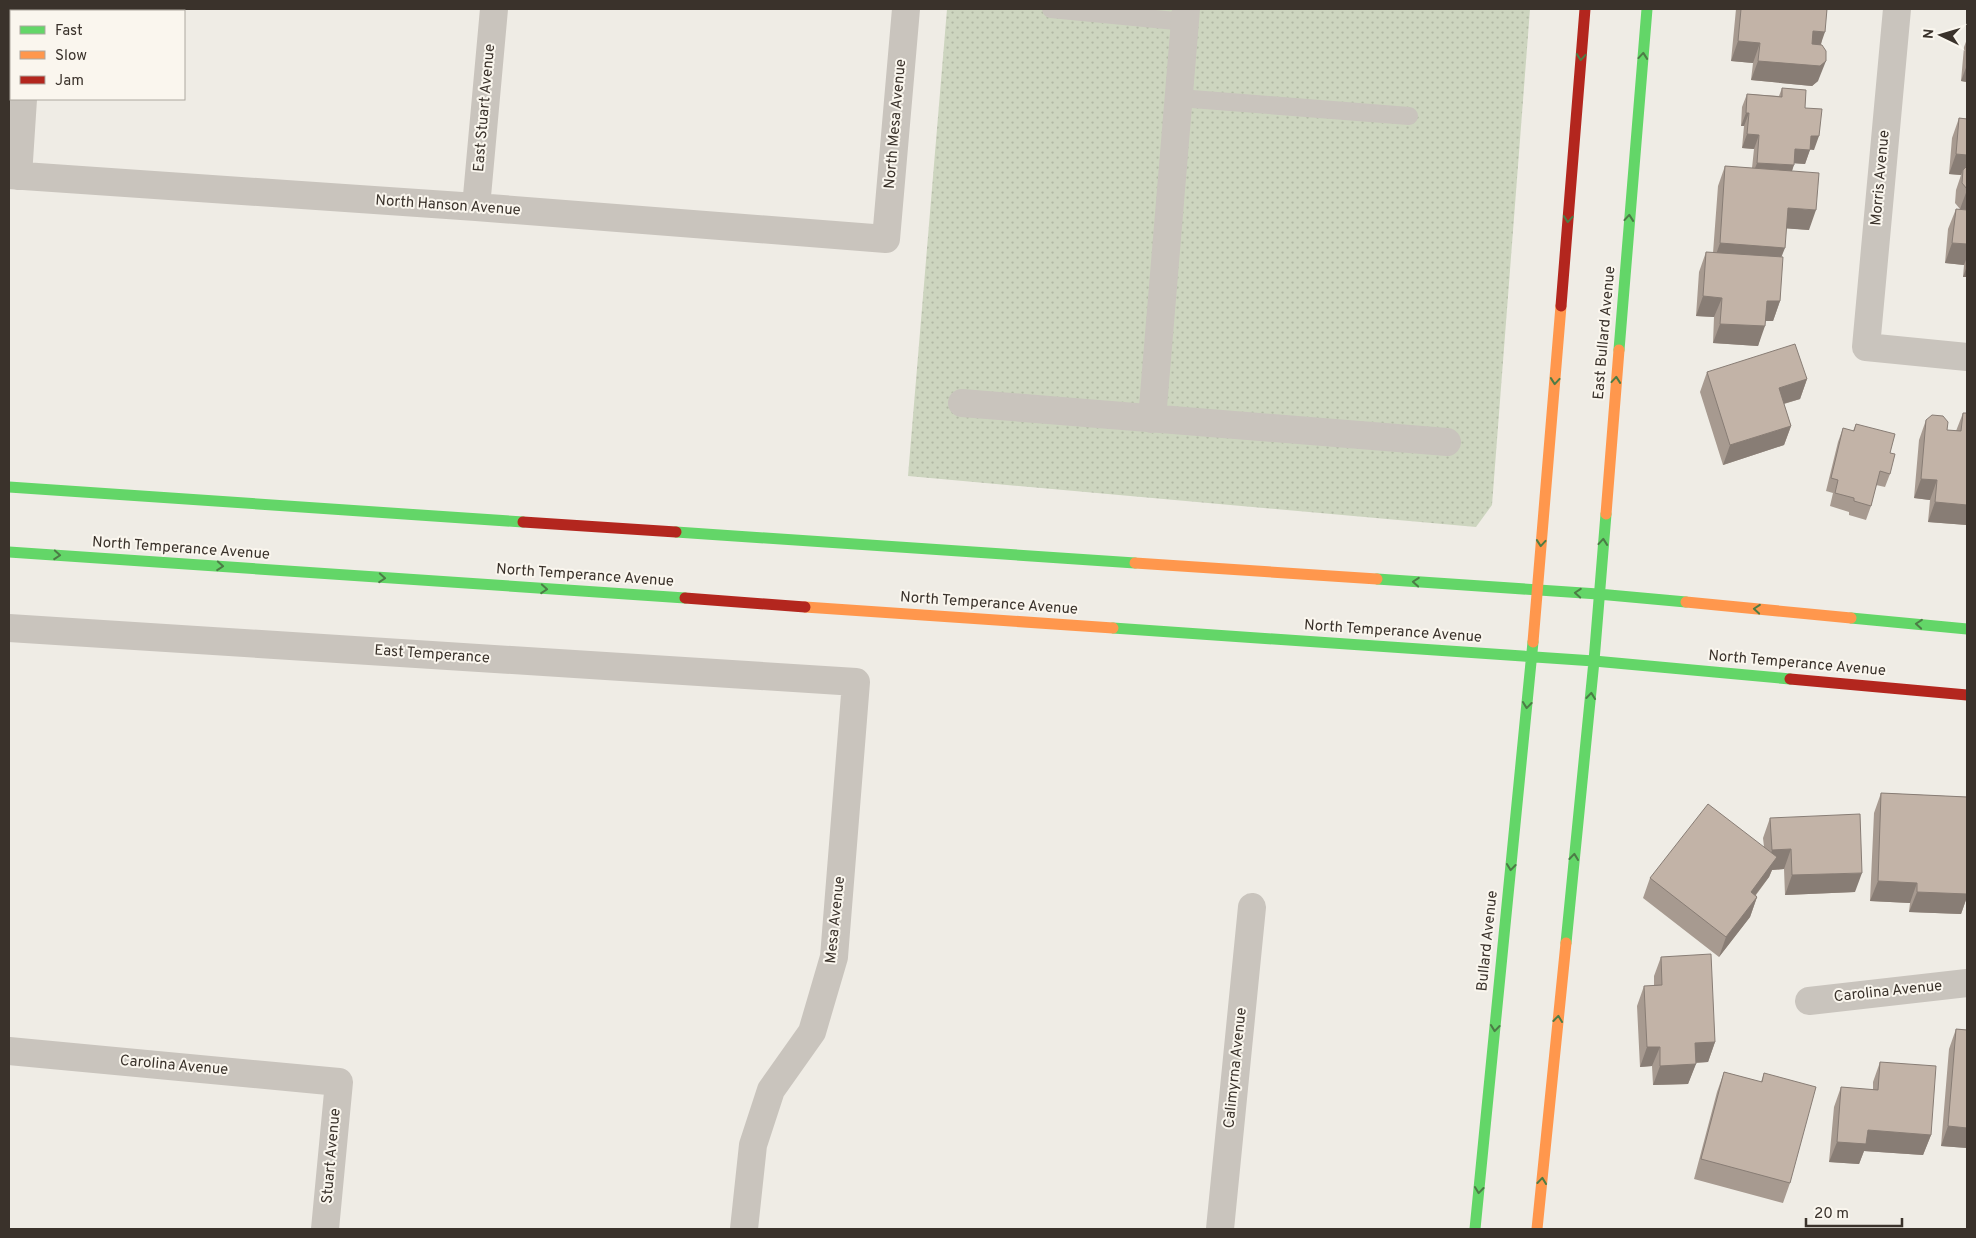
<svg xmlns="http://www.w3.org/2000/svg" width="1976" height="1238" viewBox="0 0 1976 1238" font-family="Overpass,sans-serif">
<style>
.grass{fill:url(#grass-dots)}
.lines{fill:none;stroke-linecap:round;stroke-linejoin:round}
.lane{stroke:#c9c4bd;stroke-width:18}
.street{stroke:#c9c4bd;stroke-width:28}
.fast{stroke:#63d668;stroke-width:11}
.slow{stroke:#ff974d;stroke-width:11}
.jam{stroke:#b3261e;stroke-width:11}
.wall{fill:#a79a90}
.shaded-wall{fill:#887d75}
.building{fill:#c2b3a7;stroke:#887d75}
.oneway{stroke:#4c7c46}
.labels{text-anchor:middle;dominant-baseline:central;stroke-width:4;stroke-linejoin:round;paint-order:stroke}
.street-label{font-size:15px;fill:#3a322b;stroke:#faf6ee}
</style>
<defs>
<pattern id="grass-dots" width="8" height="8" patternUnits="userSpaceOnUse" patternTransform="scale(1.25)"><rect width="8" height="8" fill="#cdd5bf"/><path d="M2 2h.1M6 6h.1" fill="none" stroke="#b1b7a4" stroke-width="1.8" stroke-linecap="round"/></pattern>
</defs>
<rect width="100%" height="100%" fill="#efece5"/>
<path class="grass" d="M947,9H1530L1492,505L1476,527L908,476Z"/>
<g class="lines">
<path class="lane" d="M1051,9L1186,22
M1179,98L1409,116"/>
<path class="street" d="M1897,9L1866,347L1967,357
M30,11V9
M9,175L476,207L886,239L906,9
M18,176L23,99
M476,207L494,9
M962,403L1447,442
M1152,419L1186,9
M9,628L856,682L834,957L812,1032L771,1090L753,1145L744,1229
M1809,1001L1967,983
M9,1051L339,1082L325,1229
M1220,1229L1252,907"/>
<path class="fast" d="M1619,350L1647,9
M9,487L523,522
M676,532L1135,563
M9,552L685,598
M1377,579L1598,594L1686,602
M1851,618L1967,629
M1113,628L1594,661L1790,679
M1566,943L1594,661L1606,514
M1475,1229L1533,642"/>
<path class="slow" d="M1606,514L1619,350
M1135,563L1377,579
M1686,602L1851,618
M805,607L1113,628
M1533,642L1561,306
M1537,1229L1566,943"/>
<path class="jam" d="M1561,306L1585,9
M523,522L676,532
M685,598L805,607
M1790,679L1967,695"/>
</g>
<path class="wall" d="M1736,9H1827L1821,45L1818,81L1812,86L1751,80L1753,63L1731,61Z
M1967,39V82L1961,81L1964,47Z
M1782,88L1805,108L1814,150L1810,149L1805,164L1794,163L1792,171L1809,230L1786,228L1781,257L1780,301L1773,321H1765L1758,346L1713,343L1714,317L1696,316L1699,272L1706,252L1713,253L1718,186L1725,166L1752,168L1754,149L1742,148L1744,126H1741L1742,107L1747,94L1779,96Z
M1959,118L1967,119V210L1960,209L1955,203L1956,190L1961,175L1949,174L1952,138Z
M1956,209L1967,210V277H1963L1964,265L1945,263L1948,229Z
M1707,372L1807,379L1800,399L1784,404L1791,426L1784,445L1723,465L1700,392Z
M1963,413H1967V525L1928,522L1930,500L1914,498L1919,440L1926,420L1947,430L1956,431Z
M1856,424L1890,453V474L1885,487L1876,485L1871,506L1866,520L1849,515V512L1830,506L1833,493L1826,491L1838,442L1843,428L1853,431Z
M1881,793L1967,797V897L1961,914L1909,912L1910,903L1870,901L1874,813Z
M1770,818L1855,892L1785,895L1784,869L1772,870L1769,877L1756,895L1757,897L1750,917L1719,957L1643,898L1650,878L1764,847L1763,838Z
M1661,957L1715,1042L1708,1062L1696,1063L1688,1084L1653,1085L1652,1066L1640,1067L1637,1006L1644,986H1654V976Z
M1956,1029L1967,1030V1148L1941,1146L1949,1049Z
M1880,1062L1931,1135L1923,1155L1864,1151L1859,1164L1829,1162L1834,1107L1841,1087L1873,1090V1082Z
M1724,1072L1761,1082L1764,1073L1790,1183L1783,1203L1694,1179L1717,1092Z"/>
<path class="shaded-wall" d="M1813,31L1825,32L1818,52L1806,51Z
M1738,41L1760,43L1753,63L1731,61Z
M1758,61H1826L1818,81L1812,86L1751,80Z
M1967,65V82L1961,81Z
M1746,113H1749L1744,126H1741Z
M1747,134L1759,135L1754,149L1742,148Z
M1811,136H1819L1814,150L1806,149Z
M1795,149L1810,150L1805,164L1790,163Z
M1956,154L1967,155V163L1963,175V170L1961,175L1949,174Z
M1757,163L1794,165L1789,179L1752,176Z
M1967,190V210L1960,209Z
M1788,208L1816,210L1809,230L1780,228Z
M1720,243L1785,248L1777,268L1713,263Z
M1952,243L1967,244V257L1964,265L1945,263Z
M1967,266V277H1963Z
M1703,296L1722,298L1714,317L1696,316Z
M1767,301H1780L1773,321H1759Z
M1720,324L1765,326L1758,346L1713,343Z
M1807,379L1800,399L1772,407L1779,388Z
M1791,426L1784,445L1723,465L1730,445Z
M1921,479L1937,480L1930,500L1914,498Z
M1935,502L1967,505V525L1928,522Z
M1791,849L1784,869L1772,870L1769,877L1743,911L1751,892L1765,870L1772,850Z
M1862,873L1855,892L1785,895L1792,875Z
M1878,881L1917,883L1910,903L1870,901Z
M1917,892L1967,894V897L1961,914L1909,912Z
M1757,897L1750,917L1719,957L1726,937Z
M1715,1042L1708,1062L1687,1063L1695,1043Z
M1647,1047H1660L1652,1066L1640,1067Z
M1696,1064L1688,1084L1653,1085L1660,1066Z
M1948,1126L1967,1128V1148L1941,1146Z
M1868,1130L1931,1135L1923,1155L1864,1151L1859,1164L1829,1162L1837,1142Z"/>
<path class="building" d="M1741,9H1827L1825,32L1813,31L1812,44L1822,45L1826,51V61L1820,66L1758,61L1760,43L1738,41Z
M1782,88L1806,90L1805,108L1822,109L1819,136H1811L1810,150L1795,149L1794,165L1757,163L1759,135L1747,134L1749,113H1746L1747,94L1782,97Z
M1959,118L1967,119V155L1956,154Z
M1725,166L1819,173L1816,210L1788,208L1785,248L1720,243Z
M1967,166V189L1962,183L1963,170Z
M1956,209L1967,210V244L1952,243Z
M1706,252L1783,257L1780,301H1767L1765,326L1720,324L1722,298L1703,296Z
M1795,344L1807,379L1779,388L1791,426L1730,445L1707,372Z
M1963,413H1967V505L1935,502L1937,480L1921,479L1926,420L1932,415L1943,416L1948,422L1947,430L1961,431Z
M1856,424L1895,434L1890,453L1895,454L1890,474L1880,471L1871,506L1854,501V498L1835,493L1838,480L1831,478L1843,428L1854,431Z
M1881,793L1967,797V894L1917,892V883L1878,881Z
M1708,804L1777,857L1751,892L1757,897L1726,937L1650,878Z
M1860,814L1862,873L1792,875L1791,849L1772,850L1770,818Z
M1711,954L1715,1042L1695,1043L1696,1064L1660,1066V1047H1647L1644,986L1662,985L1661,957Z
M1956,1029L1967,1030V1128L1948,1126Z
M1880,1062L1936,1066L1931,1135L1868,1130L1866,1144L1837,1142L1841,1087L1878,1090Z
M1724,1072L1762,1082L1764,1073L1816,1087L1790,1183L1701,1159Z"/>
<defs><path id="oneway-chevron" d="M-2-3.5L2.5 0L-2 3.5" fill="none" stroke-width="1.6" stroke-linecap="round" stroke-linejoin="round" transform="scale(1.25)"/></defs>
<g class="oneway">
<use href="#oneway-chevron" transform="translate(1643 56) rotate(-85)"/>
<use href="#oneway-chevron" transform="translate(1581 57) rotate(95)"/>
<use href="#oneway-chevron" transform="translate(1629 218) rotate(-85)"/>
<use href="#oneway-chevron" transform="translate(1568 219) rotate(95)"/>
<use href="#oneway-chevron" transform="translate(1616 380) rotate(-85)"/>
<use href="#oneway-chevron" transform="translate(1555 381) rotate(95)"/>
<use href="#oneway-chevron" transform="translate(1603 542) rotate(-85)"/>
<use href="#oneway-chevron" transform="translate(1541 543) rotate(95)"/>
<use href="#oneway-chevron" transform="translate(57 555) rotate(4)"/>
<use href="#oneway-chevron" transform="translate(220 566) rotate(4)"/>
<use href="#oneway-chevron" transform="translate(382 578) rotate(4)"/>
<use href="#oneway-chevron" transform="translate(1416 582) rotate(-176)"/>
<use href="#oneway-chevron" transform="translate(544 589) rotate(4)"/>
<use href="#oneway-chevron" transform="translate(1578 593) rotate(-176)"/>
<use href="#oneway-chevron" transform="translate(1757 609) rotate(-175)"/>
<use href="#oneway-chevron" transform="translate(1919 624) rotate(-175)"/>
<use href="#oneway-chevron" transform="translate(1591 696) rotate(-84)"/>
<use href="#oneway-chevron" transform="translate(1527 705) rotate(96)"/>
<use href="#oneway-chevron" transform="translate(1574 857) rotate(-84)"/>
<use href="#oneway-chevron" transform="translate(1511 867) rotate(96)"/>
<use href="#oneway-chevron" transform="translate(1558 1019) rotate(-84)"/>
<use href="#oneway-chevron" transform="translate(1495 1028) rotate(96)"/>
<use href="#oneway-chevron" transform="translate(1542 1181) rotate(-84)"/>
<use href="#oneway-chevron" transform="translate(1479 1190) rotate(96)"/>
</g>
<g class="labels">
<g class="street-label">
<text transform="translate(485 108) rotate(-85)">East Stuart Avenue</text>
<text transform="translate(896 124) rotate(-85)">North Mesa Avenue</text>
<text transform="translate(1881 178) rotate(-85)">Morris Avenue</text>
<text transform="translate(448 206) rotate(4)">North Hanson Avenue</text>
<text transform="translate(1605 333) rotate(-85)">East Bullard Avenue</text>
<text transform="translate(181 549) rotate(4)">North Temperance Avenue</text>
<text transform="translate(585 576) rotate(4)">North Temperance Avenue</text>
<text transform="translate(989 604) rotate(4)">North Temperance Avenue</text>
<text transform="translate(1393 632) rotate(4)">North Temperance Avenue</text>
<text transform="translate(432 655) rotate(4)">East Temperance</text>
<text transform="translate(1797 664) rotate(5)">North Temperance Avenue</text>
<text transform="translate(836 920) rotate(-84)">Mesa Avenue</text>
<text transform="translate(1488 941) rotate(-84)">Bullard Avenue</text>
<text transform="translate(1888 992) rotate(-6)">Carolina Avenue</text>
<text transform="translate(174 1066) rotate(5)">Carolina Avenue</text>
<text transform="translate(1236 1068) rotate(-84)">Calimyrna Avenue</text>
<text transform="translate(332 1156) rotate(-85)">Stuart Avenue</text>
</g>
</g>
<rect width="1976" height="1238" fill="none" stroke="#3a322b" stroke-width="20"/>
<rect x="10" y="10" width="175" height="90" fill="#faf6ee" stroke="#ada8a0"/>
<rect x="20" y="26" width="25" height="8" fill="#63d668" stroke="#ada8a0"/>
<text x="55" y="35" font-size="15" fill="#3a322b">Fast</text>
<rect x="20" y="51" width="25" height="8" fill="#ff974d" stroke="#ada8a0"/>
<text x="55" y="60" font-size="15" fill="#3a322b">Slow</text>
<rect x="20" y="76" width="25" height="8" fill="#b3261e" stroke="#ada8a0"/>
<text x="55" y="85" font-size="15" fill="#3a322b">Jam</text>
<g transform="translate(1941 35) rotate(275)" stroke="#faf6ee" stroke-width="4" paint-order="stroke">
<path d="M0-4L9 19L0 12L-9 19Z" fill="#3a322b"/>
<text y="-8" font-size="14" font-weight="bold" text-anchor="middle" fill="#3a322b">N</text>
</g>
<path d="M1806 1218v8h96v-8" fill="none" stroke="#3a322b" stroke-width="2.5"/>
<text x="1814" y="1218" font-size="15" fill="#3a322b" stroke="#faf6ee" stroke-width="4" paint-order="stroke">20 m</text>
</svg>
